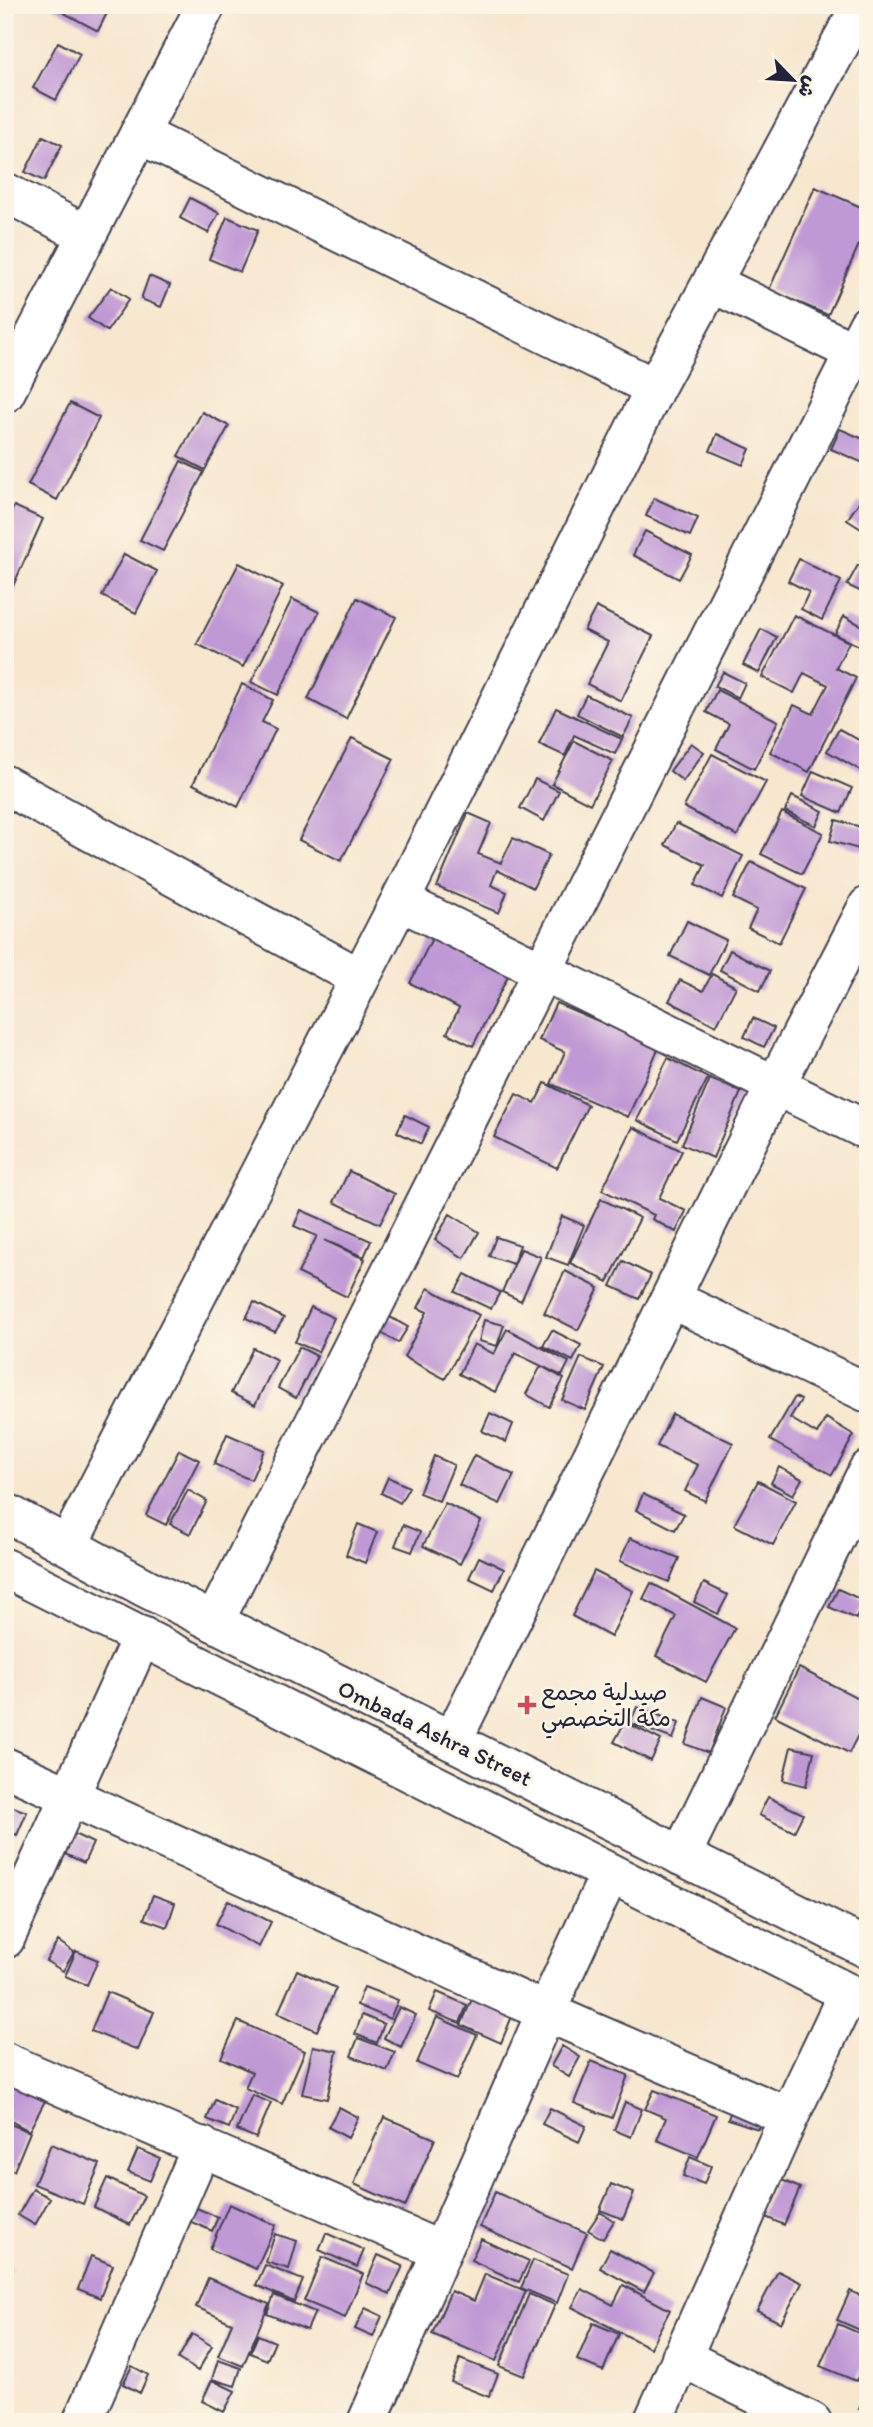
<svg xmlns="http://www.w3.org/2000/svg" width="873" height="2427" viewBox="0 0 873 2427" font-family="Itim,'Playpen Sans Arabic',sans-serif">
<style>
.building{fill:#bf99d5}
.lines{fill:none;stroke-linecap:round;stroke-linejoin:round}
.minor-casing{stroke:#424051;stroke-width:42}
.secondary-casing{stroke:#424051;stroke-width:42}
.minor{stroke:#fff;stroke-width:38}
.secondary{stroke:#fff;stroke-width:38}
.poi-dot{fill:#d1495b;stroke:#fcf5e5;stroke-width:2.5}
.labels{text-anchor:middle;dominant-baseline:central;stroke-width:5;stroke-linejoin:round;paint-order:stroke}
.poi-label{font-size:23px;fill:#22223b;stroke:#fcf5e5;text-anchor:start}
.street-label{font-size:23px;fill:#22223b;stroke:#fcf5e5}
</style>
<rect width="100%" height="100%" fill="#fcf5e5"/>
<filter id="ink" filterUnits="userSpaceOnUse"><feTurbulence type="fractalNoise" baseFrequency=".0143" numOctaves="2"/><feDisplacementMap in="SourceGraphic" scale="14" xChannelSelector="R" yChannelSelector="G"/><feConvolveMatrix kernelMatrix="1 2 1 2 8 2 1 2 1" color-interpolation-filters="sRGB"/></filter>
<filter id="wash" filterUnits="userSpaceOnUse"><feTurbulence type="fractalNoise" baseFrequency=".00686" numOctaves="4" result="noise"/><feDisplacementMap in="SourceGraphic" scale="28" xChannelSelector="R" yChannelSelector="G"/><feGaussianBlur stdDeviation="1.57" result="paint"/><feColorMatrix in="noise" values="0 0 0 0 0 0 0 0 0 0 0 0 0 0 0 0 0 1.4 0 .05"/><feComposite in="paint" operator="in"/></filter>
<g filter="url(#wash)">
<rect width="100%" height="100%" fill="#f7e7cf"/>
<g id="blocks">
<path class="building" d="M49,5H111L98,31Z
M58,42L80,54L56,100L33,88Z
M43,136L62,145L44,181L25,172Z
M815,187L868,210V224L828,315L769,290Z
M190,198L219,213L208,233L180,218Z
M227,217L258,230L240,272L209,259Z
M149,276L170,285L161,307L141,299Z
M111,287L129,299L107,331L88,318Z
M70,403L99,418L57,500L28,485Z
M202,412L229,426L205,470L178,456Z
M840,429L868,441V465L831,449Z
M717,434L750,449L743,465L710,451Z
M181,461L204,472L163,551L140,540Z
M654,498L698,518L690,536L646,516Z
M859,502L868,508L866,532L847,520Z
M14,506L43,519L5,604V526Z
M645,531L692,555L679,579L633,555Z
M124,554L157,571L136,613L102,596Z
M799,559L841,581L822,620L801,609L809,592L788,581Z
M239,563L283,586L243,667L197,644Z
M858,565L868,570V595L847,585Z
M357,598L396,617L346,719L308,699Z
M292,599L319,612L278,695L251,682Z
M596,607L653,636L621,701L587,684L608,642L584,630Z
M794,615L849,642L836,668L856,678L809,772L770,752L794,705L813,714L828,685L804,673L794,693L762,677Z
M844,616L868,629L867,650L835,634Z
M761,629L777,637L759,673L743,665Z
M723,672L745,683L738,698L715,686Z
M242,684L273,700L262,722L276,729L238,807L193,784Z
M717,690L778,721L754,769L716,749L729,724L706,712Z
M586,695L633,718L623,737L577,714Z
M556,708L622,739L615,754L574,735L565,756L539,744Z
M839,729L868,745V769L865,773L827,751Z
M352,738L394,759L341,861L299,840Z
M574,741L613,761L590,804L552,784Z
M691,743L704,752L683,781L670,771Z
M712,754L766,782L737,836L684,807Z
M813,771L852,788L841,813L802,796Z
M535,779L559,791L544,821L520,808Z
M792,796L823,811L816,826L785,811Z
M782,812L823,833L802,874L761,854Z
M468,813L491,823L478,854L501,863L513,838L549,855L533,888L497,870L491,885L507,892L499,913L437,887Z
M836,820L868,829L866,851L830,841Z
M676,823L743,856L722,898L695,885L705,865L665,845Z
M751,862L806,889L779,943L748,928L757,910L733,898Z
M687,921L726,940L709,975L670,956Z
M434,934L510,972L473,1046L447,1033L459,1008L410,983Z
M730,950L770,971L760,991L720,970Z
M712,974L736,987L716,1026L669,1001L680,980L703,991Z
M556,1003L659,1047L628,1117L551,1084L565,1052L539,1040Z
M753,1018L774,1028L764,1047L744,1037Z
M668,1058L708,1078L677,1140L637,1120Z
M710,1079L741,1092L713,1158L682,1144Z
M545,1083L588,1105L557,1168L494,1137L516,1094L535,1103Z
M405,1115L429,1127L421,1144L397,1132Z
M633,1127L682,1151L659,1198L686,1211L676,1232L652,1219L654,1215L602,1190Z
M349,1171L395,1194L380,1224L334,1202Z
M601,1199L640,1218L608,1282L570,1263Z
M301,1210L371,1241L364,1257L324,1240L365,1259L347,1297L298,1273L317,1236L294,1226Z
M450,1214L479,1232L464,1258L435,1240Z
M562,1216L584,1225L568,1265L546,1257Z
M496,1237L520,1245L513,1264L489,1256Z
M521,1249L541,1257L521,1301L502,1292Z
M623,1261L651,1275L639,1299L611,1286Z
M565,1271L599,1288L578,1330L544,1313Z
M465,1274L500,1292L491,1309L455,1292Z
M428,1288L479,1315L445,1379L404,1357L427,1312L418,1308Z
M254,1302L284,1318L275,1332L246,1318Z
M311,1307L334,1318L318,1352L295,1342Z
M388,1316L408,1327L398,1343L378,1331Z
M484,1320L504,1325L497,1346L479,1341Z
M507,1329L569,1362L562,1376L515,1353L495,1392L459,1374L474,1344L494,1354Z
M552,1330L581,1345L573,1361L543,1346Z
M299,1347L317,1356L296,1398L278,1388Z
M253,1348L277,1360L255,1405L231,1393Z
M581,1357L604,1367L585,1410L562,1400Z
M541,1366L564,1379L549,1407L526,1394Z
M795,1397L801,1400L790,1418L817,1434L826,1418L854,1435L832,1475L770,1440Z
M490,1413L513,1424L506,1442L482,1431Z
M672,1414L733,1443L705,1501L685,1491L698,1465L657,1446Z
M227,1434L264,1450L251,1480L214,1464Z
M179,1450L199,1460L166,1525L146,1515Z
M474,1455L514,1475L500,1504L459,1485Z
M434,1456L454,1465L439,1501L419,1493Z
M779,1467L802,1479L793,1495L771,1483Z
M388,1477L409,1487L400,1503L381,1493Z
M758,1481L796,1501L773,1545L734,1525Z
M188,1490L207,1501L190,1534L170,1524Z
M643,1494L684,1514L675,1530L636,1510Z
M445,1503L481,1521L460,1564L423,1546Z
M358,1524L377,1532L365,1563L346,1555Z
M403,1525L420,1532L412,1552L395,1546Z
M630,1538L679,1558L669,1582L620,1561Z
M479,1557L504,1569L494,1590L469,1578Z
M594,1571L633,1591L611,1637L572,1616Z
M651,1583L735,1628L706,1682L656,1656L676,1616L643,1599Z
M704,1583L728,1595L718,1614L694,1602Z
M838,1589L864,1601L856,1619L829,1607Z
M799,1668L868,1703V1715L849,1753L775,1716Z
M702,1697L726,1707L709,1753L685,1744Z
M637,1707L679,1723L673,1739L630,1723Z
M625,1722L661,1740L651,1761L614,1742Z
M791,1747L814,1752L806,1786L783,1780Z
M768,1797L803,1814L794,1832L759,1815Z
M5,1804L27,1812L17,1835L5,1830Z
M72,1833L93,1843L84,1863L63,1853Z
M153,1895L175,1903L167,1927L144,1919Z
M228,1900L271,1922L259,1947L216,1924Z
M58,1941L74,1952L63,1971L46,1961Z
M76,1951L98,1960L87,1985L65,1976Z
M297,1970L336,1988L317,2031L278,2013Z
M364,1987L398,2000L390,2019L357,2005Z
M107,1992L154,2012L138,2050L91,2031Z
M437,1992L467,2005L460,2023L429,2011Z
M475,1992L515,2009L501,2043L461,2025Z
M399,2007L416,2015L401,2047L384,2038Z
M362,2015L384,2024L377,2043L355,2034Z
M437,2017L477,2035L457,2080L417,2063Z
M238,2021L305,2051L282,2104L245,2088L252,2072L221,2058Z
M358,2038L395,2052L387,2071L351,2056Z
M313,2046L337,2051L327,2099L302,2094Z
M562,2046L580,2057L569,2077L551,2066Z
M591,2061L628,2075L612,2118L574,2103Z
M5,2081L45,2101L29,2131L5,2118Z
M654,2090L716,2115L698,2157L657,2140L666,2118L645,2109Z
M252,2095L271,2103L256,2138L237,2130Z
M215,2100L236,2110L229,2128L207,2119Z
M735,2100L765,2110L758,2129L728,2119Z
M625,2102L642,2109L631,2137L614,2130Z
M339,2107L358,2117L348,2138L328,2127Z
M550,2108L586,2126L579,2142L542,2124Z
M384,2117L435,2139L405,2207L354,2184Z
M5,2122L30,2132L14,2171L5,2167Z
M51,2144L100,2164L83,2204L34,2184Z
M138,2149L160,2158L150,2181L128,2172Z
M690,2157L711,2166L704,2184L683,2176Z
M107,2178L144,2196L130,2225L94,2207Z
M777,2178L800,2188L784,2225L761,2215Z
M611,2184L634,2193L623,2219L600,2210Z
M33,2189L50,2198L35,2225L18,2215Z
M495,2192L587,2233L572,2268L480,2227Z
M229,2204L276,2225L256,2269L210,2249Z
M194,2207L218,2217L212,2231L189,2221Z
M600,2212L614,2221L603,2239L588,2230Z
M326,2233L364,2250L357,2267L319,2250Z
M275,2234L297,2241L289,2269L266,2262Z
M481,2239L529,2261L519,2282L471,2260Z
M610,2249L654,2273L644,2292L600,2268Z
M378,2255L403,2266L390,2294L366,2283Z
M91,2256L113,2265L100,2298L78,2289Z
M322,2257L363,2274L345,2318L304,2301Z
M533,2260L568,2274L557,2303L521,2288Z
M5,2265L12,2268L5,2284Z
M265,2265L303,2280L294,2302L256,2285Z
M778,2271L802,2283L781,2323L757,2311Z
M485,2274L526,2291L496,2361L432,2334L451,2291L474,2301Z
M208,2278L269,2304L243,2366L218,2356L232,2323L196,2307Z
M623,2285L670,2310L650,2348L572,2307L582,2289L613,2305Z
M850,2291L868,2299V2317L862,2331L837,2320Z
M529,2294L555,2305L524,2376L499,2366Z
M274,2295L315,2312L307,2330L267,2314Z
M365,2308L382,2316L373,2337L355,2329Z
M593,2323L619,2334L603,2371L577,2360Z
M838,2324L868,2337V2355L856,2381L820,2366Z
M192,2334L212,2346L198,2371L178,2359Z
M258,2335L275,2342L267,2360L250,2353Z
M460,2359L498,2374L489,2397L451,2382Z
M218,2360L241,2368L235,2386L212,2379Z
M132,2366L148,2375L140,2393L123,2384Z
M212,2380L235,2391L224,2412L202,2401Z
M868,2393V2413L859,2409Z"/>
</g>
</g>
<g filter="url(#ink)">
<use href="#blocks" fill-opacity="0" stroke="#424051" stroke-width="2"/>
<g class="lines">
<defs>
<path id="minor" d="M139,134L655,388
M5,192L87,235
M712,283L868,359
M5,393L206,5
M5,785L360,978
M400,901L868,1131
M671,1299L868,1393
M68,1545L400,901L655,388L861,5
M214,1622L868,325
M452,1741L776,1084L868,906
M5,1767L546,2012L789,2117
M681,1856L868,1470
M5,1939L142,1636
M5,2062L441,2251
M681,2357L812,2422
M82,2422L202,2146
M367,2422L546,2012L610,1873
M653,2422L789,2117L848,1993"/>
<path id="secondary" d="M5,1512L146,1588L868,1949
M5,1568L868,2003"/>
</defs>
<use href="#minor" class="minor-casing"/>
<use href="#secondary" class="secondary-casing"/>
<use href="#minor" class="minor"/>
<use href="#secondary" class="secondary"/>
</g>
</g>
<path class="poi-dot" d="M523.5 1694.5h7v7h7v7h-7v7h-7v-7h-7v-7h7z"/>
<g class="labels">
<g class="poi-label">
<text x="541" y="1692">صيدلية مجمع<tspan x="541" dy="26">مكة التخصصي</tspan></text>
</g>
<g class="street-label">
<text transform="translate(435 1733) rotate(26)">Ombada Ashra Street</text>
</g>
</g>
<rect width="873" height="2427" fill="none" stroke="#fcf5e5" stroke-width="28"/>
<g transform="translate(793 80) rotate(115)" stroke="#fcf5e5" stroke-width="5" paint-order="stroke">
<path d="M0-5L12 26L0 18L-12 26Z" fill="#22223b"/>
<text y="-10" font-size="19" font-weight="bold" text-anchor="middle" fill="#22223b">ش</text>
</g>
</svg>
